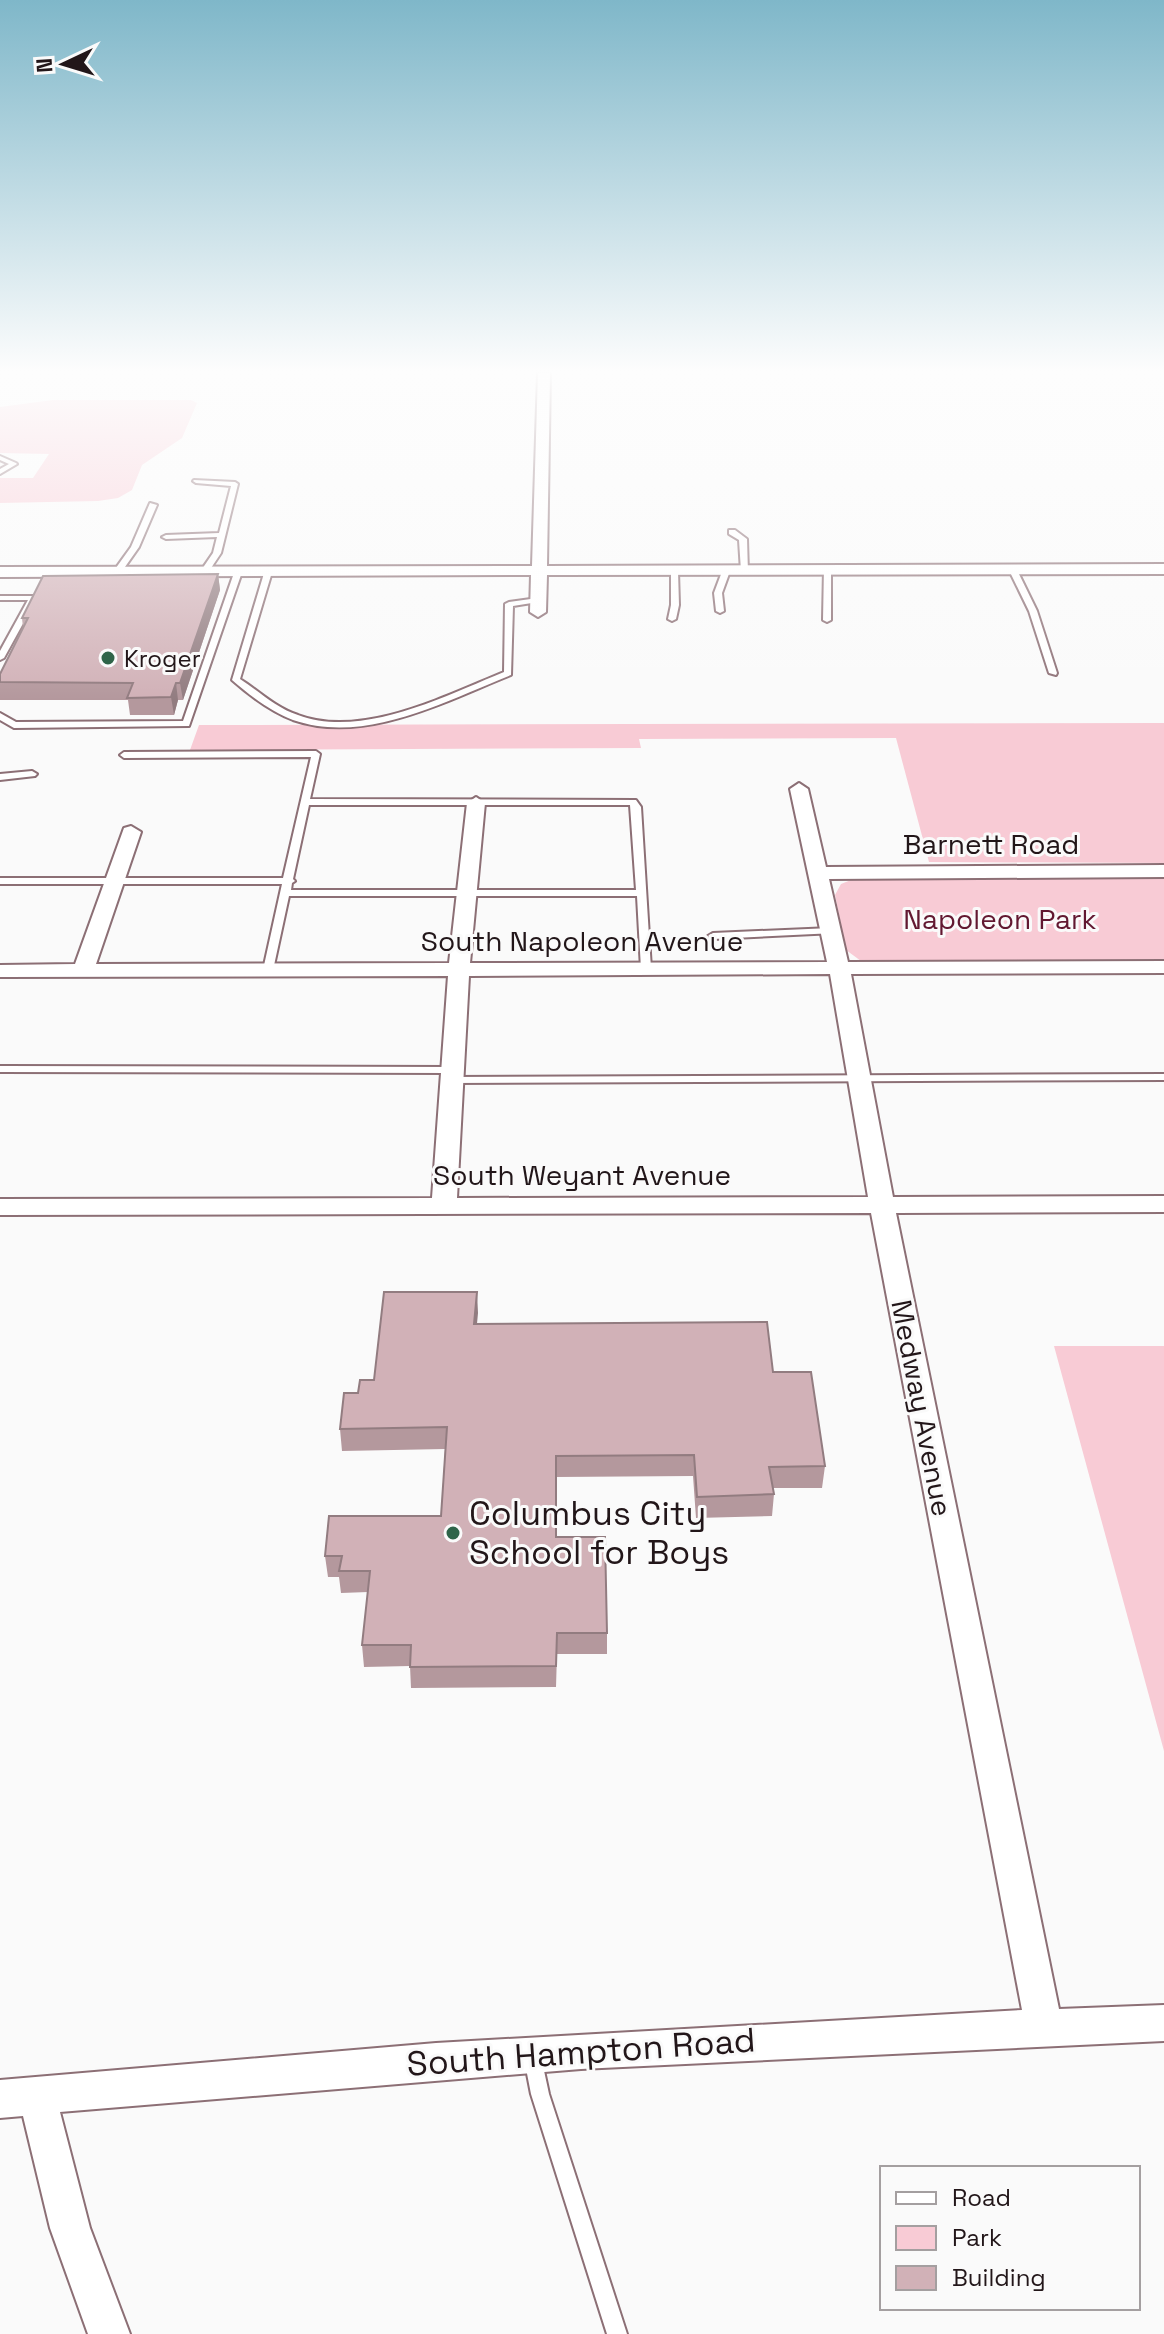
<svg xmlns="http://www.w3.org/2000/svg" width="1164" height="2334" viewBox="0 0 1164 2334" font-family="'Space Grotesk',sans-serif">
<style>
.green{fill:#f8cbd5}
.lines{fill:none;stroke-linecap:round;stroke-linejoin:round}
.service-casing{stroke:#8c6f75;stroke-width:4}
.minor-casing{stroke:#8c6f75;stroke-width:4}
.service{fill:#fff;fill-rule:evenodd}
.minor{fill:#fff;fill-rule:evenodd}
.wall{fill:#b4989d}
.shaded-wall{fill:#927c80}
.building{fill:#d1b1b7;stroke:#927c80;stroke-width:2}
.poi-dot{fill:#2f6449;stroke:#fafafa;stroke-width:3}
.labels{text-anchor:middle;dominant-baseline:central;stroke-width:6;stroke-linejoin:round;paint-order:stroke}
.far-poi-label{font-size:24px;fill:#221619;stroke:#fafafa;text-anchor:start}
.street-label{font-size:28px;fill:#221619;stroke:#fafafa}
.park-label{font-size:28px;fill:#621831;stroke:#fafafa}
.near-poi-label{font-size:34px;fill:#221619;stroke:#fafafa;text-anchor:start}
.near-street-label{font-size:34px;fill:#221619;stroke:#fafafa}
</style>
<rect width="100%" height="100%" fill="#fafafa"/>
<path class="green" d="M53,400H191L197,403L182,438L142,465L132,490L118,498L98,501L0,503V478H33L49,454L0,453V407Z
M1164,723V863L929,862L896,738L639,739L641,748L190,750L199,725Z
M1164,876V961H861L846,950L835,895L841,884L856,878Z
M1054,1346H1164V1751Z"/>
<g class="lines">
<defs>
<path id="service" d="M0,456L16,463L17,464L0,474V469L9,464L0,460Z
M194,480L235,482L238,484L221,553L207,574H204L200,572L213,553L217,537L166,539L162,537L166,535L219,533L231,486L196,483L193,481Z
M150,503L157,505L139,547L120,574H114L113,572L131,547Z
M729,530H735L747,539L748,573L741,571L739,540L729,534Z
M824,568L831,570V620L827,622L823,620Z
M1010,568L1017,570L1037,611L1057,673L1056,675L1049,673L1029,611L1009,570Z
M671,569L678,571L679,605L676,619L672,621L668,619L671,605Z
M723,569L730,571L722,593L724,611L720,613L716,611L714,593Z
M235,570L242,572L189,726L14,728L0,720V713L16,722L183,721Z
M265,570L272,572L240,679C259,691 276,708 298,715C362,739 445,696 504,672L505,604L509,602L538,598L542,600L538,602L513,606L511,675C445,701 366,745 293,720C272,712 249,695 232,680Z
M0,596H33L37,598L4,658L0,660V651L28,600H0Z
M316,751L320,754L310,799L636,800L641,807L651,969L646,972L641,969L637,896H289L273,970L268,973L263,970L282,884H0V878H283L311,757L124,758L120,755L124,752ZM309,805H630L636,890H291L292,883L295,881L293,879Z
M32,771L37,774L35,776L0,780V774Z
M831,928L836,931L835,933L713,939L708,936L713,933Z
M0,1066L452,1067L458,1070L452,1073L0,1072Z
M1164,1074V1080L451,1083L445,1080L451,1077Z
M533,2049L540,2052L549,2094L627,2334H607L531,2094L524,2058L526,2052Z"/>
<path id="minor" d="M538,373H550L547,566L1164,564V574L547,575L546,612L538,617L530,612L531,575L0,577V567L532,566Z
M799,783L808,789L826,867L1164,865V877L829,879L848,962L1164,961V973L851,974L893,1197L1164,1196V1212L896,1213L1059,2009L1164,2005V2041L581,2069L60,2112L90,2228L130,2334H88L50,2228L23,2116L0,2118V2080L436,2043L1022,2010L871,1213L0,1215V1199L432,1198L448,976L0,977V965L75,964L124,828L131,826L141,832L96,964L449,963L467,803L476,797L485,803L470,963L827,962L790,789ZM830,974L868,1197L457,1198L469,976Z"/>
</defs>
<use href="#service" class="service-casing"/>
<use href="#minor" class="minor-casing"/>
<use href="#service" class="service"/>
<use href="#minor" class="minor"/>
</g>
<path class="wall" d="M218,574L220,590L183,700H178L174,715H130L128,700H0V674L23,628L22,618Z
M477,1292V1324L773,1372L825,1466L822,1488H773L774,1494L772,1516L696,1518L693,1476L556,1477V1537L607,1633V1654H557L556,1687L411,1688L410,1666L364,1667L362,1645L368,1592L341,1593L339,1577H328L325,1556L441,1516L445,1449L342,1451L340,1429L358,1393Z"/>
<path class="shaded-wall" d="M218,574L220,590L183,700L180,683Z
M176,683L178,700L174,715L171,697Z
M477,1292L478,1313L475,1345L474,1324Z"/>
<path class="building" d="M218,574L180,683H176L171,697L127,698L133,683L0,682V674L28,618H22L43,576Z
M384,1292H477L474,1324L767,1322L773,1372H811L825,1466L769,1467L774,1494L697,1497L694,1455L556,1456V1537H605L607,1633H557L556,1666L410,1667L411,1645H362L370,1571H339L342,1556H325L329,1516H441L447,1427L340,1429L344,1393H358L360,1380H374Z"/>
<linearGradient id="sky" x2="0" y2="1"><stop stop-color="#7fb7c9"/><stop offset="0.53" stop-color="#fdfdfd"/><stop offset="1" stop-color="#fdfdfd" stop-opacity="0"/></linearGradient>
<rect width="1164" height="700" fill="url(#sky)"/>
<g class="poi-dot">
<circle cx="108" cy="658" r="8"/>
<circle cx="453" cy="1533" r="8"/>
</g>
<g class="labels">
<g class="far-poi-label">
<text x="124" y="658">Kroger</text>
</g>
<g class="street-label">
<text x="991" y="844">Barnett Road</text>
<text x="582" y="941">South Napoleon Avenue</text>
<text x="582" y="1175">South Weyant Avenue</text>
<text transform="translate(922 1408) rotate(79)">Medway Avenue</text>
</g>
<g class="park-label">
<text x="1000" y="919">Napoleon Park</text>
</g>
<g class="near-poi-label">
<text x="469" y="1513">Columbus City<tspan x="469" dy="39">School for Boys</tspan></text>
</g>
<g class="near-street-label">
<text transform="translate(581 2052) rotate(-4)">South Hampton Road</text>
</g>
</g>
<rect x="880" y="2166" width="260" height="144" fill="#fafafa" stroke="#a49fa0" stroke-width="2"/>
<rect x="896" y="2192" width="40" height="12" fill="#ffffff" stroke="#a49fa0" stroke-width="2"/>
<text x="952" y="2206" font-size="24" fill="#221619">Road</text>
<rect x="896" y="2226" width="40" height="24" fill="#f8cbd5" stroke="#a49fa0" stroke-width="2"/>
<text x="952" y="2246" font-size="24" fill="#221619">Park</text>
<rect x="896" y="2266" width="40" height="24" fill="#d1b1b7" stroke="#a49fa0" stroke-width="2"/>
<text x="952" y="2286" font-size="24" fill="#221619">Building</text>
<g transform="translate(64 64) rotate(266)" stroke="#fafafa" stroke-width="6" paint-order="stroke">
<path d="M0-6L14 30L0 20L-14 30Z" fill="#221619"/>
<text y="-12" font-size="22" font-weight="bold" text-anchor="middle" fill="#221619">N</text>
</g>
</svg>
